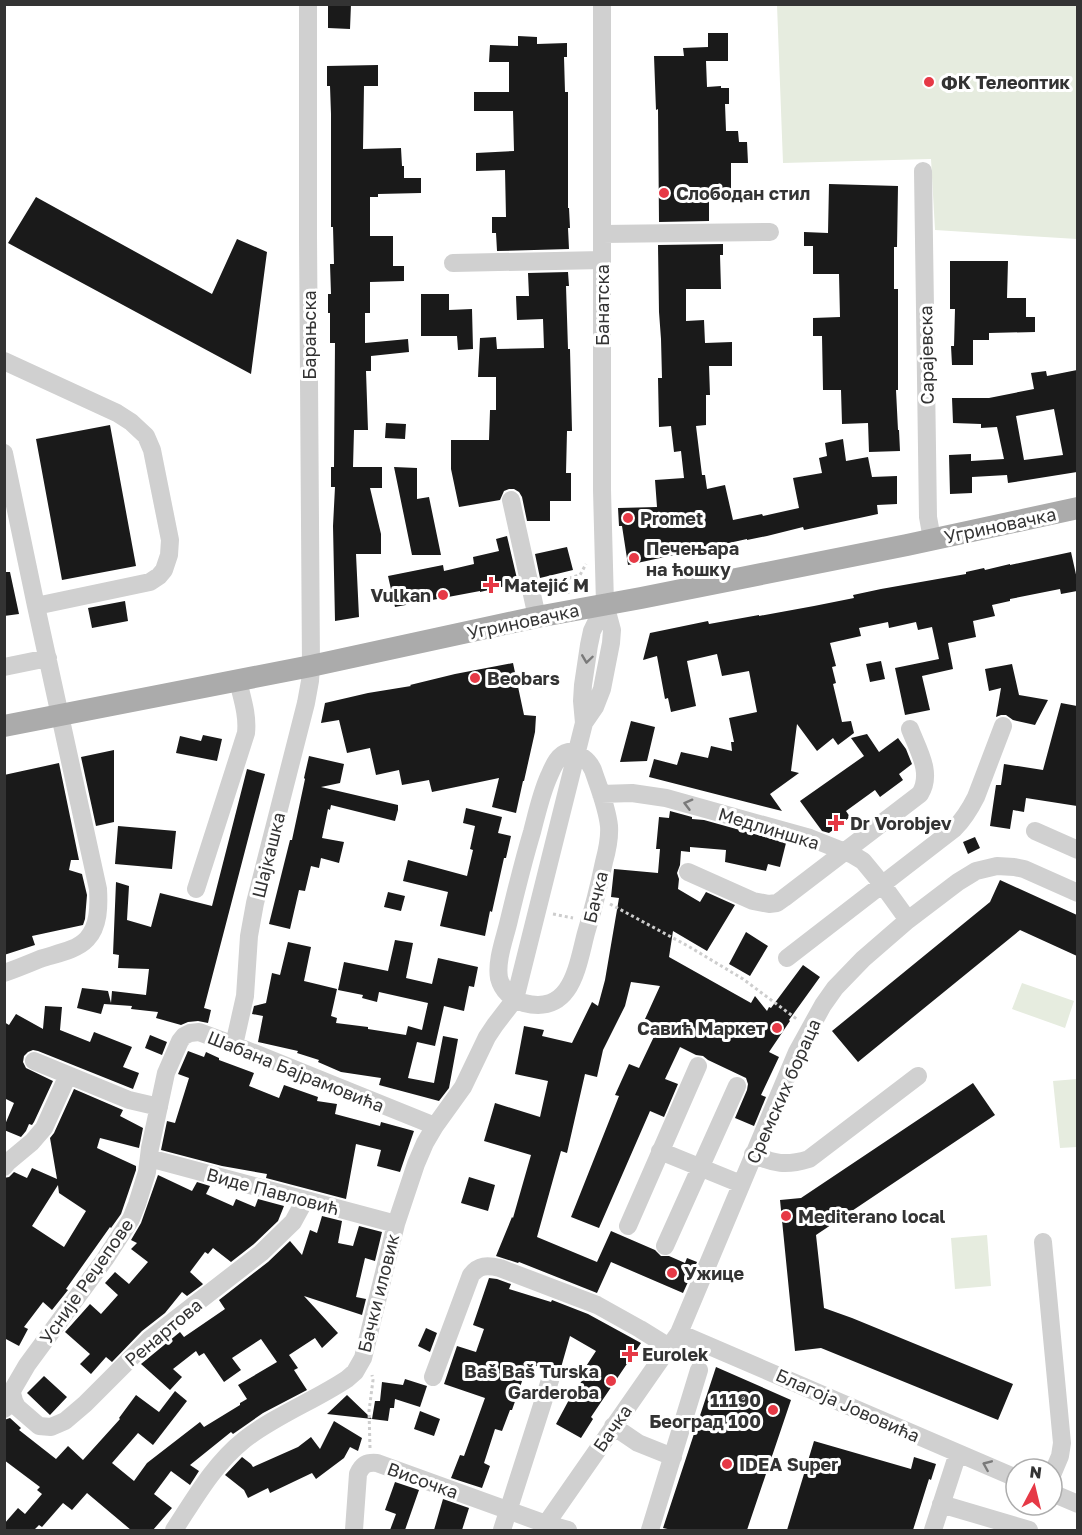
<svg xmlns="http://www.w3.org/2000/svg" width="1082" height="1535" viewBox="0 0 1082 1535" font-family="'Golos Text',sans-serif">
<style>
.green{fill:#e6ecdf}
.building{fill:#1a1a1a;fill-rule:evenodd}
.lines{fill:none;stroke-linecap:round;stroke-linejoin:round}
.path{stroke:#cdcdcd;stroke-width:3;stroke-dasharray:3 3;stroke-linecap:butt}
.minor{stroke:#d0d0d0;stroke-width:18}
.major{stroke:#ababab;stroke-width:22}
.oneway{stroke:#7a7a7a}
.poi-dot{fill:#e63946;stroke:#fff;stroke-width:2}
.labels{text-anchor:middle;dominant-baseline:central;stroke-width:6;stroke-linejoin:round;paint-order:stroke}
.poi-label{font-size:18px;font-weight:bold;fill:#333;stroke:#fff;text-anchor:start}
.street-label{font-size:18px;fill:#333;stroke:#fff}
</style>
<rect width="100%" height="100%" fill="#fff"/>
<path class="green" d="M777,5H1077V239L935,230L931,159L783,163Z
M1022,983L1074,1001L1065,1028L1012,1009Z
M1077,1079V1147L1060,1148L1053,1081Z
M987,1235L991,1286L955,1289L951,1238Z"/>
<path class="building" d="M328,4H351L350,29L328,28Z
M708,33H728V61H706L707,87L721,86V88H729V104H725L726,131H738L739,142H747L748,163H731V199L709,200V221L659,222L658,109L656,110L654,56H684L683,48L708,47Z
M518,36L537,37V44L567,43V57H564L565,92H568V208H569L570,228H568L569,249L497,251L496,233H492V217H506L505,170L476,171V153L514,151L513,111H474V92H509V62H489L490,45L518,46Z
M378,65V86H364L363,149L401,148L402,166H404V178H421V193L378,194V197H370V236H393V266H404V281L370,282V313H365V343L408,339L409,352L371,356V371H366L368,430H354L353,467H382V488H370L381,534V554H356L359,617L335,621L333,526L335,487H331V467H334L335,343H330V313H328V294H331L330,264H334L333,227H331V114L330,86H327V66Z
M829,184L898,186L897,247H894V289H898V390H896L898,430H899L900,451L869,452L868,423L842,424L841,390H823L822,336H813V318L840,317L839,274H813V246H804V232L828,233Z
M36,197L212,294L237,239L267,252L251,374L8,243Z
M723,244V255H720L721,289H686V321L704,320L705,343L732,342V366H709L710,395H706V425L696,426L702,475H705L707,489L725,485L733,520L762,514L763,516L799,508L793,478L822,473L819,458L827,456L825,443L843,439L846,461L868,457L872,477L897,476V504L877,505L878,514L804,530L803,527L767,536L747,540V539L628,565L622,526H619L618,508L657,507L655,480L684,478L681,451L674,452L671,426L659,427L658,378H662L661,339L659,312L658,245Z
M950,261H1008L1007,298H1026V317H1035V332L989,333V340H973V365H952L951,346H954L955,309H950Z
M568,272L569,286H566L568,349H570L572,431H567L566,473H571V501H550V521H527L522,497L519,492L514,489H509L504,491L500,500L459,507L451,469V440H489L490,410H496V377H478L480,338L496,337L497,349L544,348L543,319L517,320L516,296H529L528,273Z
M421,294H449V310L472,309L473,349L458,350L457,336H421Z
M1077,370V472L1008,483L1007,475L972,477V493L950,494L949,455L971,454V461L1004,459L997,427L981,428V424L953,423L952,398H989L1034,389L1031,373L1046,371L1047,376ZM1054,409L1063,455L1024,460L1016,416Z
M386,423L406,424L405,439L385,438Z
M110,425L136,566L62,580L36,439Z
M394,467L417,468V499L429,497L441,555H412Z
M507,536L518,583L480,592V591L395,607L388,576L443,565L444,571L474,564L473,557L499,551L496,539Z
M567,547L573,570L540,578L535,554Z
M1071,552L1077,579V591L1061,594L1060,589L1010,599V601L992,605L995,616L973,621L976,637L948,643L953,669L922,676L930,710L905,715L895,668L939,659L932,627L918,630L916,622L889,628L888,622L859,628L861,636L830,643L836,666L832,667L836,683L833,684L842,722L851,721L854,733L838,745L833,738L817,751L797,724L791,771L799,773L770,794L782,811L649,777L654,759L677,765L681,752L708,758L711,746L732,751L731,742H734L729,718L757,712L749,671L722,676L717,654L687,661L696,706L671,712L668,698L665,699L657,656L643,660L650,633L708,621L709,624L759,615V616L814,606L854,598L853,595L881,589L966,574V572L984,568L985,570L1010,564V565Z
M4,572H10L19,614L4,616Z
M125,601L128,621L92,628L88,608Z
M881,661L885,679L870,682L866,664Z
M513,663L524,715L536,716L535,732L524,781H523L516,813L492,807L499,778L432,792L429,780L402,785L399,770L376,775L370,748L347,753L339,720L321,723L325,703L368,693L411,686L410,685L455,674Z
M1012,664L1019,695L1048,700L1035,725L1013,720L1006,715H1001L996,717L1001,688L989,691L985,669Z
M1061,703L1077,706V806L1026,798L1024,812L1013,810L1010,829L990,826L996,785H1001L1004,764L1043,770Z
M631,721L655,727L647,761L620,762Z
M867,734L879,752L898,738L906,749L912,764L899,774L903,780L880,797L875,790L846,811L850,817L829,833L822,831L800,801L864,756L851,738Z
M203,735L222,739L217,761L176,753L180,736L201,741Z
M114,750V822L96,826L81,757Z
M309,756L344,764L340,783L321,787L398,805V810L395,821L331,805L330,810L328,809L322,838L344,842L339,863L321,858L319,868L311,866L305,891L299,890L290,929L269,924L290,840H292L305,779L304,778Z
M59,763L79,860H71L69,870L82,874L87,895L85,919L83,925L32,936L35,945L4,955V775Z
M247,769L265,774L204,1008L211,1010L208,1023L198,1021L188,1022L181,1025L156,1018L158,1012L131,1009L132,1006L104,1004L101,1014L77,1008L82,988L108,991L111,1003L112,991L146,995L149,969L118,968L119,955L113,954L116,882L129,886L127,920L151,927L160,893L212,906Z
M466,808L502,817L498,833L511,836L506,858H504L492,912L490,911L485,936L440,926L448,892L403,881L408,860L467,876L473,850L470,849L475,826L463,823Z
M670,811L692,817V819L704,820L786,843L780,867L768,864L766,871L725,862L726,850L690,847V852L681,851L680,865L677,873L679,879L678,889L700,902L706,892L735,905L707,951L673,931L669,957L751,1003L755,996L767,1011L769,1007L771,1008L803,965L820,977L789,1020L790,1021L769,1052L779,1057L761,1095L766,1097L754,1126L735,1118L747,1090L748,1084L746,1078L708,1060L703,1056L696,1055L680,1047L665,1079L678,1084L664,1117L650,1111L599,1228L571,1217L619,1096L615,1095L629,1064L639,1068L659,1026L645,1019L660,986L631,982L625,1006L603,1050L597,1077L585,1074L567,1153L561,1151L537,1237L597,1262L611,1231L655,1250L661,1256H669L685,1263L687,1258L697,1262L683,1293L611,1262L597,1293L519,1262L518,1263L496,1256L512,1217L513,1218L531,1155L484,1141L495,1103L540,1117L548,1081L515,1074L524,1026L544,1030L542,1036L572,1043L592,1002L598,1006L605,980L619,898L611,897L614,869L658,873L660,849H656L659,817L669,818Z
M118,826L176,831L172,869L115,864Z
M975,837L980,848L968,854L963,842Z
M1000,880L1077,915V956L1020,930L858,1062L832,1031L990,902Z
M388,892L405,896L401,911L384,907Z
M746,932L768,946L750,976L729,964Z
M395,940L413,943L406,978L432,984L438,958L478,967L474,987L469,986L464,1011L444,1006L435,1046L417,1042L408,1078L434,1083L443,1036L458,1039L449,1088L439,1101L379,1085L381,1078L341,1072L318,1062L319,1060L297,1053L298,1051L258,1042L263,1016L252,1014L254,1006L266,1003L272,973L280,975L288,942L311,947L304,981L337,989L331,1016L337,1018L336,1023L368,1027V1029L406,1035L408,1026L422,1030L428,1003L379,992L377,1002L362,998L363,995L338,990L344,962L388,971Z
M45,1006L62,1007L60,1030L90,1042L94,1032L132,1047L123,1067L139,1073L133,1089L38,1051L33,1050L28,1052L24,1056L23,1062L26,1068L53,1081L34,1122L32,1125L29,1124L26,1131L21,1137L4,1130V1127L14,1103L4,1098V1022L9,1025L16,1014L43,1029Z
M150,1035L167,1042L162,1055L145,1048Z
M188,1051L204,1057L206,1052L219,1058V1060L254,1073L249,1086L279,1098L284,1085L318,1097L317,1101L337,1104L335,1114L380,1126L381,1122L414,1131L400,1172L377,1166L381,1150L356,1144L346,1199L266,1178L267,1174L222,1166L161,1150L167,1121L175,1123L189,1078L178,1074Z
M973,1083L995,1115L816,1235L824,1308L852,1318L1013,1384L998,1420L821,1348L795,1351L780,1200L801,1198Z
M74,1089L123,1110L120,1116L143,1128L139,1148L100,1138L97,1148L136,1166V1170L121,1214L111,1228L110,1227L66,1289L68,1290L52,1310L43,1302L24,1327L28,1329L19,1346L4,1338V1178L9,1177L14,1172L27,1178L32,1168L57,1179L50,1138L54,1133ZM58,1185L59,1193L86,1211L64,1247L32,1226Z
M158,1175L192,1191L197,1182L210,1186L206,1194L233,1206L236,1199L255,1207L258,1199L284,1206L278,1221L254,1244L231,1262L213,1248L208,1254L205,1252L190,1272L203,1284L202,1285L187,1296L182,1292L165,1313L142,1331L112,1362L106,1357L91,1374L80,1364L90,1354L65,1332L90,1304L101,1314L118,1295L105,1283L115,1272L129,1284L148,1262L131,1249L137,1243L131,1240L141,1223Z
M469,1177L495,1185L488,1211L461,1203Z
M322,1216L342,1221L338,1243L353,1246L359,1226L382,1232L375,1261L365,1258L356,1297L366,1299L362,1315L304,1296L338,1333L322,1348L315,1338L289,1355L298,1368L294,1370L307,1390L263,1413L233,1434L231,1432L190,1465L199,1471L190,1485L171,1471L154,1494L172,1508L153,1530H131L87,1493L72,1510L63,1503L42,1527L39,1525L34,1530H4V1524L18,1508L25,1514L42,1494L37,1490L40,1487L4,1460V1420L10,1418L21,1428L19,1430L56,1459L68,1446L83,1460L120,1419L119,1418L136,1395L159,1412L175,1391L187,1401L153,1445L138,1433L112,1463L134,1481L147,1463L200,1422L204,1427L240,1405V1403L247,1399L238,1385L277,1362L261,1339L232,1358L241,1370L224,1382L204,1353L199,1356L196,1351L173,1369L182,1377L170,1390L141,1364L180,1332L184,1337L225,1309L219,1300L268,1262L290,1241L302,1255L310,1230L317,1233Z
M489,1278L497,1279L511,1284L509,1289L551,1302L552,1300L588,1314L641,1343L591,1417L593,1419L581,1438L556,1424L571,1396L584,1378L579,1377L596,1351L570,1336L560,1371L554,1366H549L545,1368L528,1364L512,1410H510L502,1431L495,1429L484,1463L490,1466L482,1488L451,1478L460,1455L464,1456L485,1398L444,1384L457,1346L476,1352L484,1329L473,1325Z
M426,1328L437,1333L430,1352L418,1346Z
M716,1367L791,1400L747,1530H672L663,1528Z
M44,1376L67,1397L50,1415L27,1393Z
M405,1379L427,1386L420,1407L395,1399L394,1408H390L388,1421L372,1419L375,1401H380L382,1382L403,1385Z
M347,1395L372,1419L327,1414Z
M420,1411L440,1419L434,1436L414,1429Z
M334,1421L362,1438L358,1451L350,1447L344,1458L316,1479L312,1473L270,1493L268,1488L248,1498L244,1490L225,1475L242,1457L251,1464L253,1467L298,1447L311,1437L320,1449Z
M814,1441L911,1469L914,1457L936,1464L931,1480L929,1479L913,1530H787Z
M395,1482L419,1490L405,1530H390L396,1514L385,1510Z
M443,1499L469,1508L462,1530H434Z"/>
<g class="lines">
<path class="path" d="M568,594L566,579L580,575L586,564
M610,904L688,946L743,979L798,1020
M553,914L573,918
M370,1448L369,1411L373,1380L372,1375"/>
<path class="minor" d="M923,171L928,517L932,539
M602,234L770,232
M453,263L602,260
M4,361L117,413L131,422L146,436L152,450L170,540L169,555L164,570L159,576L150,582L36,606
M4,453L36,606L98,889C99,906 99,926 87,939C76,951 54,954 40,959C28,964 16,969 4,973
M511,500L537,617
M4,667L48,658
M584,723L582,701L583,685L589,645L592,631L605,604
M568,752C580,754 588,759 593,770C599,788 607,807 609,826C610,839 607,851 604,862C599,886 593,910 586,933C577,967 572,1015 524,1003C512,1000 502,990 499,978C496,960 505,938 509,920C516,891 523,862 532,832C537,813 541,794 549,776C553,767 558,754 568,752Z
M601,794L632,793L666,798L810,838L853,855L863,861L882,884L908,920
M1035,831L1078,850
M688,872L753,901L769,904L777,903L784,898L920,794C933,773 918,750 910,729
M196,889L246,733C248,715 242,698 238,681
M787,958L954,829C964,819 970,809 976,797L1003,726
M234,1045L245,996L249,936L255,903L306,703L310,681L311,666L308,236V4
M34,1061L129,1100L159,1107
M660,1151L741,1184
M753,1154C774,1164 786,1166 809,1159L918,1076
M149,1158L396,1224
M4,1167L8,1162L32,1142L44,1128L68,1075
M628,1226L698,1066
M1043,1242L1062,1443L1060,1456L1052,1475
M665,1246L737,1086
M679,1333L1016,1478
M433,1377L471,1275C479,1265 487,1265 500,1268L597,1305L640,1329L669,1347
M14,1401L17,1407L39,1426L51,1427L65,1421L85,1404L150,1339L261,1253L293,1222L305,1200
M4,1409L14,1401L12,1393L13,1389L27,1365L105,1259L131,1219L137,1204L147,1172L150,1148L166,1073L180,1041L184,1036L190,1033L199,1032L234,1045L435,1126
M613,1426L638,1443L673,1457
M1052,1493L1078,1504
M941,1504L1029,1530
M174,1530C195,1498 214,1464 244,1440C276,1415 314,1401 347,1379L355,1372L363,1358L396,1224L416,1164L425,1143L435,1126L463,1087L487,1037L495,1025L515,999L584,723L595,707L602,689L611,643L612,630L605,604L602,490V4
M354,1530L358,1474C362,1465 366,1462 377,1463L546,1524L679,1333L797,1052L823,1005L835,988L863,959L908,920L958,882L976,871L997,866L1014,867L1024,869L1078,893
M502,1530L551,1377
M544,1530L546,1524L568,1530
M650,1530L699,1370
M933,1530L958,1453"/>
<path class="major" d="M4,726L311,666L537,617L641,598L907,545L1078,508"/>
</g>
<defs><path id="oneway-chevron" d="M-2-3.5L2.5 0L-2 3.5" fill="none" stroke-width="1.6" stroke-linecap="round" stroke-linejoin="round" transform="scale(1.5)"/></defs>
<g class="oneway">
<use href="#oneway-chevron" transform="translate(587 659) rotate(98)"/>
<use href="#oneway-chevron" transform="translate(688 804) rotate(-165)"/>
<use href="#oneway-chevron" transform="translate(987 1465) rotate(-157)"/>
</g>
<g class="poi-dot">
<circle cx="929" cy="82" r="6"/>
<circle cx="664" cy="193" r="6"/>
<circle cx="628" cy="518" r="6"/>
<circle cx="634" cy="558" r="6"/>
<path d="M488 576h6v6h6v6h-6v6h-6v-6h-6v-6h6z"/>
<circle cx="443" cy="595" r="6"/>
<circle cx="475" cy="678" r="6"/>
<path d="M833 814h6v6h6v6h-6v6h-6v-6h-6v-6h6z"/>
<circle cx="777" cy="1028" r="6"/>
<circle cx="786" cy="1216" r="6"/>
<circle cx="672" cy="1273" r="6"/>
<path d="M627 1345h6v6h6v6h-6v6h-6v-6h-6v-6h6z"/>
<circle cx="611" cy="1381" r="6"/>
<circle cx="773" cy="1410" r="6"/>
<circle cx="727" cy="1464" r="6"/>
</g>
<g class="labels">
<g class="poi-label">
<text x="941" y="82">ФК Телеоптик</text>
<text x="676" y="193">Слободан стил</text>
<text x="640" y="518">Promet</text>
<text x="646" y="548">Печењара<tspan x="646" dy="21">на ћошку</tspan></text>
<text x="504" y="585">Matejić M</text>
<text x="431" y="595" text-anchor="end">Vulkan</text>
<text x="487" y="678">Beobars</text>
<text x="850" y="823">Dr Vorobjev</text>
<text x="765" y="1028" text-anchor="end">Савић Маркет</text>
<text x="798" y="1216">Mediterano local</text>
<text x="684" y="1273">Ужице</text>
<text x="642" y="1354">Eurolek</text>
<text x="599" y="1371" text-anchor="end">Baš Baš Turska<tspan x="599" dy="21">Garderoba</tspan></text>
<text x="761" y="1400" text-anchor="end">11190<tspan x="761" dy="21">Београд 100</tspan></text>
<text x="739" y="1464">IDEA Super</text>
</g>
<g class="street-label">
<text transform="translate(602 305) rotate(-90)">Банатска</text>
<text transform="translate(309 335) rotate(-90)">Барањска</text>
<text transform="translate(926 355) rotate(-91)">Сарајевска</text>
<text transform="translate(1000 525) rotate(-12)">Угриновачка</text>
<text transform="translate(523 621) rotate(-12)">Угриновачка</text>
<text transform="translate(769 828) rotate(17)">Медлиншка</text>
<text transform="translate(268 855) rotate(-76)">Шајкашка</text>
<text transform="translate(595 897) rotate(-76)">Бачка</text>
<text transform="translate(296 1071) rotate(22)">Шабана Бајрамовића</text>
<text transform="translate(783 1091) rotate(-66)">Сремских бораца</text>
<text transform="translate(273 1191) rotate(15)">Виде Павловић</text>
<text transform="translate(86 1281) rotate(-55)">Усније Реџепове</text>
<text transform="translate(378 1293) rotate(-76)">Бачки иловик</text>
<text transform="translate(163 1332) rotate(-40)">Ренартова</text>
<text transform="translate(848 1405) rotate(24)">Благоја Јововића</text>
<text transform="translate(612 1428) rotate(-55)">Бачка</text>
<text transform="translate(423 1480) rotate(20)">Височка</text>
</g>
</g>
<rect width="1082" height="1535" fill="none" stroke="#333333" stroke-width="12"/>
<g transform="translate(1034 1487) rotate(7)"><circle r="28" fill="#ffffff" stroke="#adadad" stroke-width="1.5"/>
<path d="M0-4.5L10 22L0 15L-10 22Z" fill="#e63946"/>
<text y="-9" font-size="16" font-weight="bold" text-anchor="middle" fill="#333333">N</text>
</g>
</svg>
